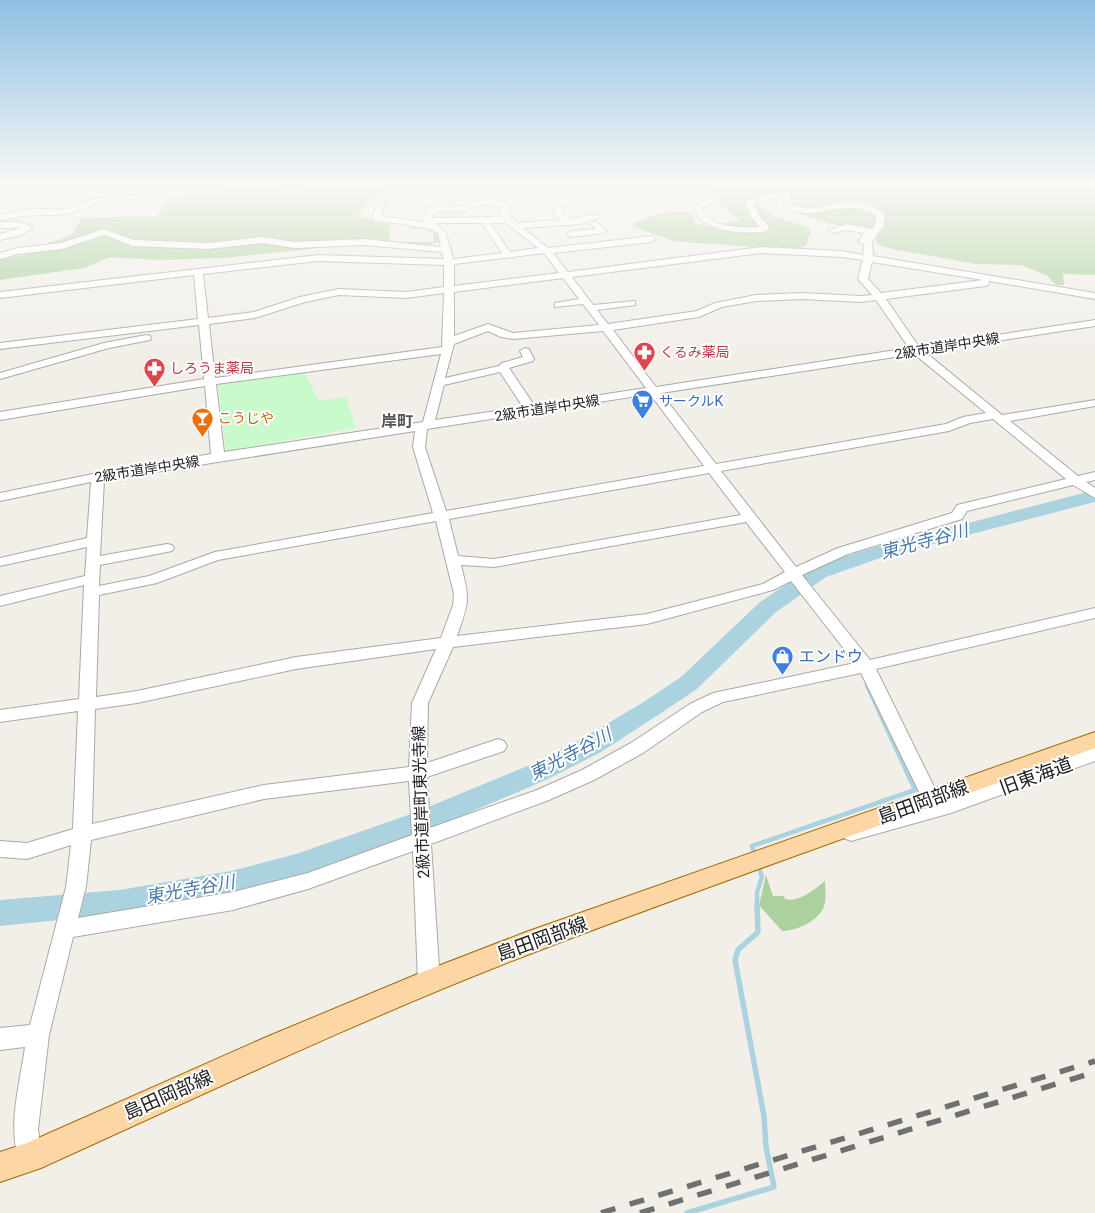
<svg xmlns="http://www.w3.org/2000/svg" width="1095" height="1213" viewBox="0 0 1095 1213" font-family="Roboto,'Noto Sans JP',sans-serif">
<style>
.forest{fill:#add19e}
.park{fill:#c8facc}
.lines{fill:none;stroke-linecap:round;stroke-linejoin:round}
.stream-far2{stroke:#aad3df;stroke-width:4}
.stream-far1{stroke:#aad3df;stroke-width:4.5}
.stream{stroke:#aad3df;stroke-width:5.5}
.river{fill:#aad3df;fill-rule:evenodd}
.minor-casing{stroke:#a9a9a9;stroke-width:2}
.major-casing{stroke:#a06b00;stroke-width:2}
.minor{fill:#fff;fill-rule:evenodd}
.major{fill:#fcd6a4;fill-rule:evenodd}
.rail{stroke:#707070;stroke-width:5.5;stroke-dasharray:15 15;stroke-linecap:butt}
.labels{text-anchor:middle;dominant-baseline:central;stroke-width:4;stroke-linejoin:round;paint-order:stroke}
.far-street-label{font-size:14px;fill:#222;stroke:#fff}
.far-health-label{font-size:14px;fill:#be3a42;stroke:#fff;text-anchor:start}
.far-shop-label{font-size:14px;fill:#366cbe;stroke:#fff;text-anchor:start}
.far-food-label{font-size:14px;fill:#c56008;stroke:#fff;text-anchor:start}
.far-quarter-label{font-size:16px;font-weight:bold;fill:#555;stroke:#fff}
.shop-label{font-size:16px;fill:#366cbe;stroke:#fff;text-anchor:start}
.street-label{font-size:16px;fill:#222;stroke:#fff}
.water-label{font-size:18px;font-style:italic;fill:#4a7aab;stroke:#fff}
.near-street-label{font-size:19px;fill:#222;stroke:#fff}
</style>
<rect width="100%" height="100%" fill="#f2efe9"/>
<path class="forest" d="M239,187H278L284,193L314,189V187H388L366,205L358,216L391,225L389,242H434L433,233L425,229H409L413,225L440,231V241L419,250L355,244L222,258L156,260L110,257L84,268L0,280V260L37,252L48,243L72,235L81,218L157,216L168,197Z
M706,187H1095V275L1063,274L1064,285H1056L1048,276L1021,265L976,264L892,249L876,244V231C852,227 794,222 783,198L757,203L773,216L807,227L811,231L806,246L794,250L673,241L634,227L633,223L660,213L691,212L695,223L712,227L740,220L718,204L723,200Z
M766,875L773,896H784L785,899C799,903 815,889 825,881C825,889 827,901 823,909C816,922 796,931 782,931L759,905Z"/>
<path class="park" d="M304,372L319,401L346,396L356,428L226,451L218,384Z"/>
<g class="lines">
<path class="stream-far2" d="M848,654L853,661"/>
<path class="stream-far1" d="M852,660L857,666
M755,856L752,846L915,790L867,685
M757,906V892L762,877L758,865"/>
<path class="stream" d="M687,1213L774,1187L766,1147L764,1116L735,960L738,950L758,932L757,905"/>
<path class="river" d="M1095,490V502L886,556L826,577L776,612L697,689L658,715L601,752L548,779L429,830L296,878L231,895L119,914L0,926V900L119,890L231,871L296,854L411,814L530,765L583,738L642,703L681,677L760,602L812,567L872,548Z"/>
<defs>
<path id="minor" d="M146,187H159L103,202L69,214L21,216L0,221V215L21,210L68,209L97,198Z
M519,187H527L522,198L508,207V213L517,223L560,220V218L554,214V208L558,205L562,208V213L568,215L569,219L597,214L601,217L580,224L523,228L548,248L652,236L656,239L652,242L553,253L568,272L761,247L841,251L863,255L864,244L858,242L864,233L847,230L833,233L829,230L847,224L873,229L876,222V215C841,196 816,224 786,208L781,197L753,202L760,217L769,226L767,231C747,235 696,232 694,206L712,198L692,194L678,187H689L720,195L721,197L718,202L702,207C706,228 744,228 760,227L752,218L744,201L782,192L789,194L793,205C818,218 855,186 884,214V226L872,241L873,256L1095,293V299L989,281L988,285L985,286L886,299L919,347L1095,320V326L925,352L1002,415L1095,400V406L1010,421L1078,476L1095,472V480L1086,482L1095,488V498L1073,485L967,511L962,519L848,554L802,575L870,660L1095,608V618L876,669L940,799L939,802L1095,747V761L951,813L851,841L844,838L842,833L844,828L927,805L925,804L861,673L723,702L702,712L643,753L594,780L549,800L431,844L440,982L437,989L429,992L421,989L418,982L413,851L308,889L233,910L73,937L49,1035L38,1129L42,1157L39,1166L30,1169L21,1166C6,1129 20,1084 25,1047L0,1050V1028L30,1025L66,887L71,845L27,859L0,857V841L27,843L73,829L78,711L0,722V710L79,699L84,585L0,606V596L85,576L87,547L0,566V558L87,538L91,482L0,501V493L98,473L211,454L205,386L0,420V412L204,379L199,325L0,349V343L198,319L194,275L0,298V292L318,255L444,259L442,252L364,245L294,248L263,243L208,249L133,246L104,235L62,249L18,254L0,259V253L17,248L61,243L104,229L134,240L208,243L263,237L294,242L364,239L441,247L438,233C429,226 387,223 373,220L372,218L379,200L386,202L381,216L423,222L429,207L462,206L478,200L505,201L516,195ZM479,205L500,206V213L502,217L432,218L435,211H463ZM435,223H482L502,253L453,259L446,233ZM490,223H506L538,248L510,252ZM544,253L559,273L454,286V264ZM761,253L841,257L863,260L858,279L872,295L861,296L802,293L756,295L715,303L697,311L608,324L597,310L635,305V301L593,305L572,277ZM318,261L444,265V287L406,292L339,289L300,297L254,312L208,318L203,274ZM872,262L983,280L881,293L868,279ZM563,278L579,299L555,303V307L583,304L599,325L513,333L488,324L454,336V292ZM444,293L442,347L215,378L209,324L255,318L305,302L339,295L406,298ZM802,299L861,302L876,300L909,348L656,387L613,330L699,317L722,307L756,301ZM488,331L501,337L513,339L603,331L646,388L534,405L509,368L533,361L534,359L529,349L525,348L520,351L523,357L502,363L499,366L445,378L454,344ZM441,354L423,422L224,452L216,384ZM914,354L986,413L963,417L946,424L716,464L661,393ZM500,372L523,407L435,420L444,385ZM650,394L704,466L446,511L425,447L427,429ZM993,419L1066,479L957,505L952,513L838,548L796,567L721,471L949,431L970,423ZM415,431L413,447L433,513L215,552L149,576L99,586L100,565L167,552L172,551L174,548L172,545L167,544L100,556L104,480ZM709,473L741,515L494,559L458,556L449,519ZM436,521L454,594L453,605L441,638L296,657L137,691L96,697L99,595L157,583L218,560ZM746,522L785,572L763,584L647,614L457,636C469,602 470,600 461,565L494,567ZM791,581L855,663L713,693L690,704L631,743L582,770L537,790L430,828L427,777L504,751L507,746L504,741L498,739L427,763L428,703L453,647L647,624L773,590ZM436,649L412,703L409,767L264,785L92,824L95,709L137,703L296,669ZM409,781L412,835L308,873L233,892L78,918L86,887L91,840L264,799Z
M547,187H564L565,188L561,190Z
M595,221L606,230L604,233L571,237L567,234L571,231L596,229L591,224Z
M0,222H19L33,227L21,235L0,240V234L21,228H0Z
M146,335L150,336L151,338L150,340L109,348L0,379V373L104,343Z"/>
<path id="major" d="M1095,732V748C911,815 726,879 543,949C372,1014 207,1093 41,1168L0,1182V1152L27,1143L264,1038L420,973L526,932Z"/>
</defs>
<use href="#minor" class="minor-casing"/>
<use href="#major" class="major-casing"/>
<use href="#minor" class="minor"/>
<use href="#major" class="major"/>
<path class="rail" d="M601,1213L1095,1061
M640,1213L1095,1072"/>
</g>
<linearGradient id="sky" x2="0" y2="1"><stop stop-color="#8fc0e4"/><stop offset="0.52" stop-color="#f9f8f5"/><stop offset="1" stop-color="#f9f8f5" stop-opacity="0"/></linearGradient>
<rect width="1095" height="357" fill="url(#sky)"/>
<defs>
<symbol id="pharmacy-pin" viewBox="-11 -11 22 30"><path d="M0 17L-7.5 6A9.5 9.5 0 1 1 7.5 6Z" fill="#e0444e" stroke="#fff"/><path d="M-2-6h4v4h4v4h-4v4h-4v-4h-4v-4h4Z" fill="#fff"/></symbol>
<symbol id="supermarket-pin" viewBox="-11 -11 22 30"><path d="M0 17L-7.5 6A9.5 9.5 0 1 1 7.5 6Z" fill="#3f7fe0" stroke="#fff"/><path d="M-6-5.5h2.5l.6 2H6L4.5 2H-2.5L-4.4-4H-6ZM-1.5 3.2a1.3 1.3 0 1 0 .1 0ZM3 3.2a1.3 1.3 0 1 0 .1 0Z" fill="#fff"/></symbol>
<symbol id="bar-pin" viewBox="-11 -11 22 30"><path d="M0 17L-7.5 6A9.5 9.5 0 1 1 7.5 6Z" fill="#e8710a" stroke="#fff"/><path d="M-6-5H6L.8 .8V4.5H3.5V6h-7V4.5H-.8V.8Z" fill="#fff"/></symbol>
<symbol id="shop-pin" viewBox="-11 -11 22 30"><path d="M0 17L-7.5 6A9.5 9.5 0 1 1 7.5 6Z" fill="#3f7fe0" stroke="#fff"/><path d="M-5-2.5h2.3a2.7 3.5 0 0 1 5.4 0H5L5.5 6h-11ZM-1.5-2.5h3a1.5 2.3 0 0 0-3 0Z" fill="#fff"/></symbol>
</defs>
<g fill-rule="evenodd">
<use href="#pharmacy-pin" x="632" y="340" width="25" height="34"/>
<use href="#pharmacy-pin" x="142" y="356" width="25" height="34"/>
<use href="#supermarket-pin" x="630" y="388" width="25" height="34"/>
<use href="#bar-pin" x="190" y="406" width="25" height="34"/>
<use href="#shop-pin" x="770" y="644" width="25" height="34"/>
</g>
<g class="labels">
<g class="far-street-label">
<text transform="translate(947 346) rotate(-9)">2級市道岸中央線</text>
<text transform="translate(547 408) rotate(-9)">2級市道岸中央線</text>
<text transform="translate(147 469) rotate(-9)">2級市道岸中央線</text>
</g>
<g class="far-health-label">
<text x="660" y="352">くるみ薬局</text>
<text x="170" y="368">しろうま薬局</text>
</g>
<g class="far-shop-label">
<text x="659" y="401">サークルK</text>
</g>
<g class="far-food-label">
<text x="218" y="418">こうじや</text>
</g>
<g class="far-quarter-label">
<text x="397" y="421">岸町</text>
</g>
<g class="shop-label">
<text x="799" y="656">エンドウ</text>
</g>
<g class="street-label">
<text transform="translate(421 802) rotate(-92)">2級市道岸町東光寺線</text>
</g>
<g class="water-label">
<text transform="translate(924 541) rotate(-15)">東光寺谷川</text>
<text transform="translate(570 754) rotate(-28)">東光寺谷川</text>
<text transform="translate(190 889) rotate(-10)">東光寺谷川</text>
</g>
<g class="near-street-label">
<text transform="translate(1036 776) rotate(-20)">旧東海道</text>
<text transform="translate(923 802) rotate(-20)">島田岡部線</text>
<text transform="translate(542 939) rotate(-20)">島田岡部線</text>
<text transform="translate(168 1095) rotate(-24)">島田岡部線</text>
</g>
</g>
</svg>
